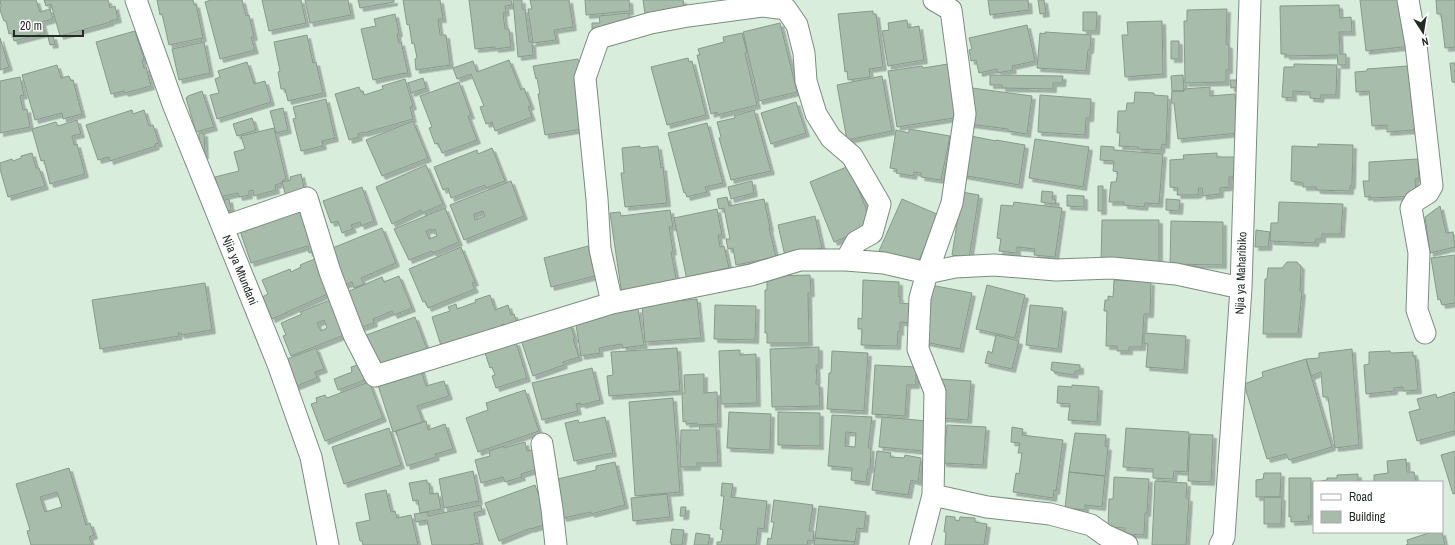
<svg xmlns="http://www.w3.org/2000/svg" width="1455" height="545" viewBox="0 0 1455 545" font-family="'Archivo Narrow',sans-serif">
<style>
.building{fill:#a8bcac;stroke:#879a8b;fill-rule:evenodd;filter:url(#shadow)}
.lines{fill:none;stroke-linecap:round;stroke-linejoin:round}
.street-casing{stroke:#7a8d7e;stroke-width:23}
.street{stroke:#fff;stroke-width:21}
.labels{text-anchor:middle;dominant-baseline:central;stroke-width:3.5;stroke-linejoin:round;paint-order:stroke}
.street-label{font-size:12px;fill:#232b25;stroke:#fff}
</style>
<defs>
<filter id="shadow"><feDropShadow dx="3.5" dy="3.5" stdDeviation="0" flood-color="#0004"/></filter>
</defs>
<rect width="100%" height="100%" fill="#d9eddd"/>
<path class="building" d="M0,0H36L40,12L50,9L53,19L42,22L45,33L14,41L12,33L9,34L6,21H4L0,10L1,6Z
M44,0H108L110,8L115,6L118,19L110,21L111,22L60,36L51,4L46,6Z
M157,0H193L194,5L196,4L203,38L169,45L162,14L160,15Z
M211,0H242L246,16L249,15L254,37H251L255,50L220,59L205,2Z
M262,0H301L306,23L269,31Z
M305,0H348L351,15L310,23Z
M358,0H394V2L360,8Z
M403,0H440L443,19H438L440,35H446L450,65L416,70L415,59L417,58L414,43L412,44L409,24L407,25Z
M469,0H511L512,5L505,6L506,12L503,13L505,29H509L511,47L495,49V47L475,49Z
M513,0H522V9H525L529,42H532L533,55L518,57Z
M530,0H569L573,27L554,30L556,40L533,43L528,9H532Z
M585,0H629L630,11L586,15Z
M643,0H683L686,15L646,21Z
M988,0H1028L1029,10L990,15Z
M1038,0H1044L1046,13L1040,14Z
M1360,0H1400L1412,46L1366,51Z
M1436,0H1455V47L1445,48L1441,14H1437Z
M1339,5L1340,18L1351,17L1352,32H1339L1340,54H1346V65H1338L1337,55L1286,56V54H1281L1280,6Z
M1227,9L1226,44L1229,45V70H1226V82L1185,83L1184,21H1187V10Z
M873,11V14H876L883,67L869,69L870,77L848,80L847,71L845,72L838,14Z
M1083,12H1097L1096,31H1083Z
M629,13L630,27L592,30V23H600L599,16Z
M395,14L399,33L397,34L399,43L401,42L408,73L405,74V73L373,80L361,29L376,26L374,19Z
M907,20L908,28L919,26L924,60L888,66L882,31L889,30L888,23Z
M1162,21L1163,74L1125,77L1122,35H1128L1127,22Z
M780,23L797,92L759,101L743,32Z
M1027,25L1035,61L1012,66L1013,70L998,73L997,69L979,73L976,60L971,61L969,50L972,49L969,38Z
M135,31L144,59L142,60L144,68L146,67L151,86L125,93L124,91L111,94L96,42Z
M1045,32L1091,35L1090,50H1088L1086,71L1037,68L1040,33L1045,34Z
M742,33L747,52L745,53L757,105L717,115V112L711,114L697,55H700L698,49L724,42L723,37Z
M307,35L313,63L316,62L323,93L288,101L285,89H281L278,72L280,71L274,42Z
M53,36L55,44L50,45L48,37Z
M0,38L9,67L0,70Z
M1171,41H1179V59H1171Z
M204,42L210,73L179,80L172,49Z
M688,58L689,62L692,61L706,115L667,125L651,67Z
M578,59V60H579L583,79L584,93L576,94L582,129L545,135L538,94H540L537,78L536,79L533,66Z
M509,60L521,90L524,88L531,106L528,107L532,117L495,131L492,122L486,124L480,107L484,106L471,74L457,79L453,68L473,61L477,72Z
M247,62L254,84L265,81L271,102L217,119L210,95L219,93L215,79L220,77L218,71Z
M1450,63H1455V82H1452Z
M948,64L960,117L897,127L888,71L922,66L923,68Z
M1294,64L1337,65L1336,95H1321L1320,99L1310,98V92L1293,91V98L1282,97L1284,67H1294Z
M57,65L61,78L69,76L71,81L73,80L82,114L63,119L62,113L35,120L22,75Z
M1408,66L1412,108L1417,107L1418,127L1414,128V130L1387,132V125L1372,126L1369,91L1356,92L1355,72L1367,71V69Z
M990,75L1063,76L1062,83H1053V89L1002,88V85H990Z
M1183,75L1184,91H1172L1171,76Z
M882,76L892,131L847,140L837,85Z
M20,77L24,95L20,96L23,110L27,109L30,127L0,133V81Z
M423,78L426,88L411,93L408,83Z
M405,79L413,106L410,107L413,119L364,133L363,132L358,134L359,137L349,140L335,94L359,87L361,92L363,91L364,95L383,89L382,86Z
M1230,80H1240V87L1231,88Z
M459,82L471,115L468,116L477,140L442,153L438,143L435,144L429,128L432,127L420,96Z
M1210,87V96L1235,94L1238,133L1178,139L1174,103H1171L1172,91H1184V89Z
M972,88L1032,96L1027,134L1008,131V129L969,124Z
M202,91L214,127L196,132L186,98L188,96Z
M1135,92L1154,93V95L1168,96L1166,145L1162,144L1161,150L1138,149V147L1119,146L1120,133H1117L1118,111H1126L1127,103H1134Z
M1040,95L1091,99L1090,118H1086L1085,135L1038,132Z
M326,99L335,138L322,141L323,146L301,151L293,119L296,118L293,107Z
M796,102L806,133L771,144L761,113Z
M283,108L288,130L276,133L270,111Z
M132,110L133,114L144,110L149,126L153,125L159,143L155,144L156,146L110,161L109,157L98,160L86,125Z
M754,110L771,171L731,180L719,138L721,137L717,122L735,118L734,116Z
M252,118L256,130L237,136L233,124Z
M77,120L81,134L72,136L74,145L77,144L85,174L50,184L44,160L41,161L32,129L56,122L58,126Z
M413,121L428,158L382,176L366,140Z
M707,123L723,183L705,187L707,192L687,197L685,192L684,193L668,133Z
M274,128L286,179L282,181V183L275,185L276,190L254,196L253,190L249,191V195L239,197L238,193L220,197L215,177L239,171L234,152L245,149L241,136Z
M909,129L950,136L941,180L921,177V173L914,172L913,176L896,173L897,169L890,168L896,130L909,133Z
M199,133H204L205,155H200Z
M971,136L996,141V140L1025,145L1019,185L961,175Z
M1035,139L1089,147L1083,187L1029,178Z
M1318,144L1353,145L1352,185L1350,186V191L1317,190L1316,187H1303V183L1291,181L1292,146L1318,147Z
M640,146V148L658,146L661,168L663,167L667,203L625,207L621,173H624L622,148Z
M1101,146L1114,147V150L1163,154L1159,204L1145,203L1144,207L1124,205V202H1109L1111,182H1116L1118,172L1113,171L1114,161L1100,160Z
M492,148L505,181L486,188L485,185L451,198L448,188L443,190L434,167L477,150L478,154Z
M32,153L36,168H39L45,186L8,197L0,169V163L12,159L13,161L21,158V156Z
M1217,153V157H1235V177H1229V187L1220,188V194L1203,196L1202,188H1198L1199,194L1195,195H1177L1178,188L1170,187V160L1184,159L1183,155Z
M1418,159L1419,178L1415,179L1416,196L1370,198V196L1365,197L1363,181H1369V162Z
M426,165L443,204L422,213L421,210L392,224L376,187Z
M849,166L873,226L834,242L810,182Z
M301,174L305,192L286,197L282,182L291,180L290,177Z
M511,181L524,216L464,240L450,205ZM483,211L485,216L475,220L474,214Z
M752,181L754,193L731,199L728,187Z
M1098,186H1103V211H1098Z
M362,187L374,221L361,226L360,222L351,225L353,229L342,233L338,221L331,223L323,201Z
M1042,191L1053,192L1052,199L1056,200L1055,204L1041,202Z
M962,192L979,195L969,258L952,255Z
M1067,195L1084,196V207L1067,206Z
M727,197L729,206L764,199L770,228H769L776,257L736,265L733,248L728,249L726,239H730L724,208L719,209L717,199Z
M229,199L231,210L218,213L216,202Z
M902,199L939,215L916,267L879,251Z
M1166,199L1180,200L1179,211L1166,210Z
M1014,202L1062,208L1055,257L1034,255L1035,249L1017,247V253L999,251L1001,239L997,238L1001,205L1013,206Z
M1279,202L1343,204L1341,234H1322V239H1316L1315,243L1270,241L1271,223H1278Z
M304,203L320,250L309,253L308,246L251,263L238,225Z
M1440,206L1446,233L1453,232L1455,247L1430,253L1425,217Z
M445,208L459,242L433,253L432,251L409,260L394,229ZM431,229V231L435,229L437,236L429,239L426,231Z
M717,209L722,235H718L720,247L724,246L729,268L705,273L707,281L688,285L674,218Z
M670,210L673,227H669L673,251L671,252L678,289L622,295L610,213L620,212L621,216Z
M815,216L822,248L785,256L778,225Z
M1102,220H1159V264L1101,263Z
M1171,221L1223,222V265L1170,264Z
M382,228L396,263L361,278L364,284L354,288L352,282L342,286L330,249Z
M1256,230L1270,232L1268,247H1255Z
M588,246L595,276L551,287L544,258Z
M461,247L475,282L472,283L475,289L428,308L425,301L423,302L409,269Z
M1455,255V303L1442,305L1440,299L1438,300L1431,258Z
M317,258L332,292L272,319L262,297L268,294L262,280L290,269L291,272L301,267L300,265Z
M1287,262H1297L1301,266L1300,291H1302L1298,334H1263L1265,279H1267L1268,268H1282Z
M810,275L811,293H808L809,343H767V333H765V290H767V277L771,276Z
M399,276L412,308L394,315L392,311L373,319L374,323L357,329L342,294L382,277L384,282Z
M863,280L899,282V297H900V303L912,304V323L900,322V332L898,331L897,346L861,345L862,329H858V318L862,319Z
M1114,280L1151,282L1150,314H1144L1142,347H1129V351H1117V346H1106L1107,311H1104L1105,300H1108V296L1113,297Z
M205,283L212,330L181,335V333H178L179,336L100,349L92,300Z
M931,285L972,293L960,349L920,341Z
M987,285L1025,295L1015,338L976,329Z
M490,295L495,310L508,305L511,315L514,314L519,327L506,332L504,324L501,325L503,331L443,352L432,317L450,311L448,307L456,304L457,309L476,302L475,300Z
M335,298L349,333L291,356L283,336L286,335L281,323L302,314L300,312ZM324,320L327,328L321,331L317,323Z
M697,299L701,338L645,342L642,304Z
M715,305L756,306L755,340L714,339Z
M1030,305L1063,308L1058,349L1026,345Z
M638,309L644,345L623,348L622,344L599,348L600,353L581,356L575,319Z
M415,317L428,352L374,372L361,337Z
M570,324L575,339H573L579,357L563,362L564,365L533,376L521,340Z
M1144,333L1186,336L1184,370L1146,367L1148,344L1144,343Z
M996,335L1019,341L1012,369L985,363L988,351L992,353Z
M516,342L527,378L496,388L492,376L495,375L492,367L490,368L485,353Z
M819,347V365H816L817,380H816V384H819L820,406L772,407L770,349Z
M316,348L324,369L315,372L317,378L289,389L279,362Z
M677,348L680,391L609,396L607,376L613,375L611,352Z
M1352,349L1359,445L1335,448L1328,397H1323L1321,372L1311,376L1306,359L1319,358V353Z
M740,350V355L756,354L757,403L721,404L719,351Z
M832,351L868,353L864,411L827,409L829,373H831Z
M1390,351L1391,353L1413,352V356H1415L1418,390L1403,391V387L1394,388V391L1366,394L1364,365L1369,364V352Z
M1306,359L1332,447L1289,460L1286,454L1267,459L1244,384L1263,377L1262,372Z
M367,362L373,377L338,390L334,379L352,372L351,367Z
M1052,362L1080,365V371H1075L1074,375L1054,372V371L1051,370Z
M875,365L916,367V385H907L905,416L872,414Z
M420,366L426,386L444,381L449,396L417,406L423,422L393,432L377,382Z
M592,368L600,400L582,405L581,403L576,404L578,411L542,420L532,383Z
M704,374V393L717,392L718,424L697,425V423L686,424V421L683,422L682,393H685L684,375Z
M941,379L971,381L968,420L939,418Z
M369,382L383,418L325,441L311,404L317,402L316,398L325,395L327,398Z
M1072,385L1099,387L1097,422L1068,420L1070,404L1057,403L1058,386L1072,387Z
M525,390L539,431L478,452L466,418L488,410L486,403Z
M1455,392V434L1454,431L1417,441L1409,412L1420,409L1417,399L1436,394L1437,398Z
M673,398L680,492L635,496L629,402Z
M729,412L771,414L770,450L727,448Z
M778,412L820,413V446L778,445Z
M832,415L872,417L868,448H871L870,469H868L866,482L851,480L852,468L828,466ZM846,432L856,433L855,447L845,446Z
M605,417L613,453L574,461L565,423L578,420L579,423Z
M882,417L927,421L924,451L879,447Z
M426,421L428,430L445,424L453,449L435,454L436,457L407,466L396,431Z
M947,425L986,427L983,465L943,463L940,445L945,446Z
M699,426H716L718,463H697V467H680L681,430H700Z
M1012,427L1023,429L1022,435L1063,440L1056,491L1054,490L1053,498L1013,492L1016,473L1019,474L1022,453H1018L1020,443L1011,442Z
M389,428L401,465L344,484L332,447Z
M1126,428L1189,432L1187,472L1174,471L1173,479L1153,478V469L1123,467Z
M1075,433L1106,435L1105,446L1108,447L1105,476L1069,472Z
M1190,434L1213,435L1211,482L1188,481Z
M525,442L527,451L532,450L538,469L521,474L522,477L505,482L503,477L481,483L475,460L490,456L489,451L504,446V448Z
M877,451L891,453L890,457L904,458L905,455L921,458L918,482L911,480L908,495L872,490Z
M1455,451V493L1453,494L1441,455Z
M1406,459L1407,472H1414L1416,482H1374V475L1388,473L1387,461Z
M615,462L625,505L591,514V512L563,518L549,481L596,470V466Z
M69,468L86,525L90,523L94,535L89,537L92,545H31L27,531L30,530L16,484ZM57,492L62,507L45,512L40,497Z
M473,471L479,501L444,508L439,479Z
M1069,472L1105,476L1102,507L1085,505V510L1065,508Z
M1264,473H1281L1280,497H1256V480L1263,479Z
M1358,474V482H1321V481L1327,480V478H1337V475Z
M1114,477L1149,479L1147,513H1145L1144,535L1125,534V528L1108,527L1109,499H1113Z
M1289,478H1311V516H1308L1309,521L1291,522V516L1289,517Z
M427,480V483H429L430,494L438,493L441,509L420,513L418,500L413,501L409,483Z
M1155,481L1187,483L1186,498H1189L1186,545H1152Z
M722,483L733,484L731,497L767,501L764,529L758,528L756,545H717V542H721L723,530L720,529L724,496H721Z
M535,485L549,523L531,529V528L499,541L485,503Z
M386,490L391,512L395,511L397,518L411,515L418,545H363L362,541H360L356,523L370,520L365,494Z
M667,494L670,517L633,521L631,498Z
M1264,497H1282L1281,524H1264Z
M774,500L813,505L809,531H814L813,541L808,540L807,545H767L768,538L771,539L774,522H771Z
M481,505L482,511L474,513L480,543L469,545H432L427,520L416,522L414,514L427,512L428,516Z
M819,506L866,512L864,529L857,528L855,542L815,538Z
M681,507H686L685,516H680Z
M946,516L955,517V520L959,521L960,517L975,518V522L987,524L984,545H945L946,532H944Z
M672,529L684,530L682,545H671L672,543H670Z
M1432,532H1442L1445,545H1406L1408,544L1407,540Z
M696,533L710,535L708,545H694Z
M815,538L855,542L854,545H814Z"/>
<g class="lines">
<defs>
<path id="street" d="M136,0L173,104L278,364L311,457L328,545
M1408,0L1416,45L1432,186L1428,193L1415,201L1411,208L1419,253L1417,310L1425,333
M223,227L307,198L330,272L354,335L375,376L612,303L751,275L800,260H846L884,263L927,273L955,267L994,265L1056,270L1112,268L1176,274L1241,288
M612,303L600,249L597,199L585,78L599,38L651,23L688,16L762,6L786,9L797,25L804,53L806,81L816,114L831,138L852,156L880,204L872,233L856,242L846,260
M542,444L552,509L556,545
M933,495L987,507L1050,514L1091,525L1105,535L1127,545
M920,545L933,495L935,392L918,349L920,298L927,273L952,203L965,114L951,10L934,0
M1220,545L1224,537L1241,288L1250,0"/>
</defs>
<use href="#street" class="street-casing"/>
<use href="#street" class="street"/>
</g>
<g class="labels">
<g class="street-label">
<text transform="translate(240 270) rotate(68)">Njia ya Mtundani</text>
<text transform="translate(1241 273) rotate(-88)">Njia ya Maharibiko</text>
</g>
</g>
<rect x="1313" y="481" width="130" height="52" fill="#ffffff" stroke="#a7aaa8"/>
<rect x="1321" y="494" width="20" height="6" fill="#ffffff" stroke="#a7aaa8"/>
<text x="1349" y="501" font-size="12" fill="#232b25">Road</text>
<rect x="1321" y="511" width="20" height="12" fill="#a8bcac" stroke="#a7aaa8"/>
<text x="1349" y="521" font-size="12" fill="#232b25">Building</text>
<g transform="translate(1423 32) rotate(168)" stroke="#ffffff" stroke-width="3" paint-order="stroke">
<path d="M0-3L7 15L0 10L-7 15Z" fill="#232b25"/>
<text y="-6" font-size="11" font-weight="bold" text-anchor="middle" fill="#232b25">N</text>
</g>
<path d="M14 30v6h69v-6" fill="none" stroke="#232b25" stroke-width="2"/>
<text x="20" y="30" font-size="12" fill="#232b25" stroke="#ffffff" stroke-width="3" paint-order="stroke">20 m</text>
</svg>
